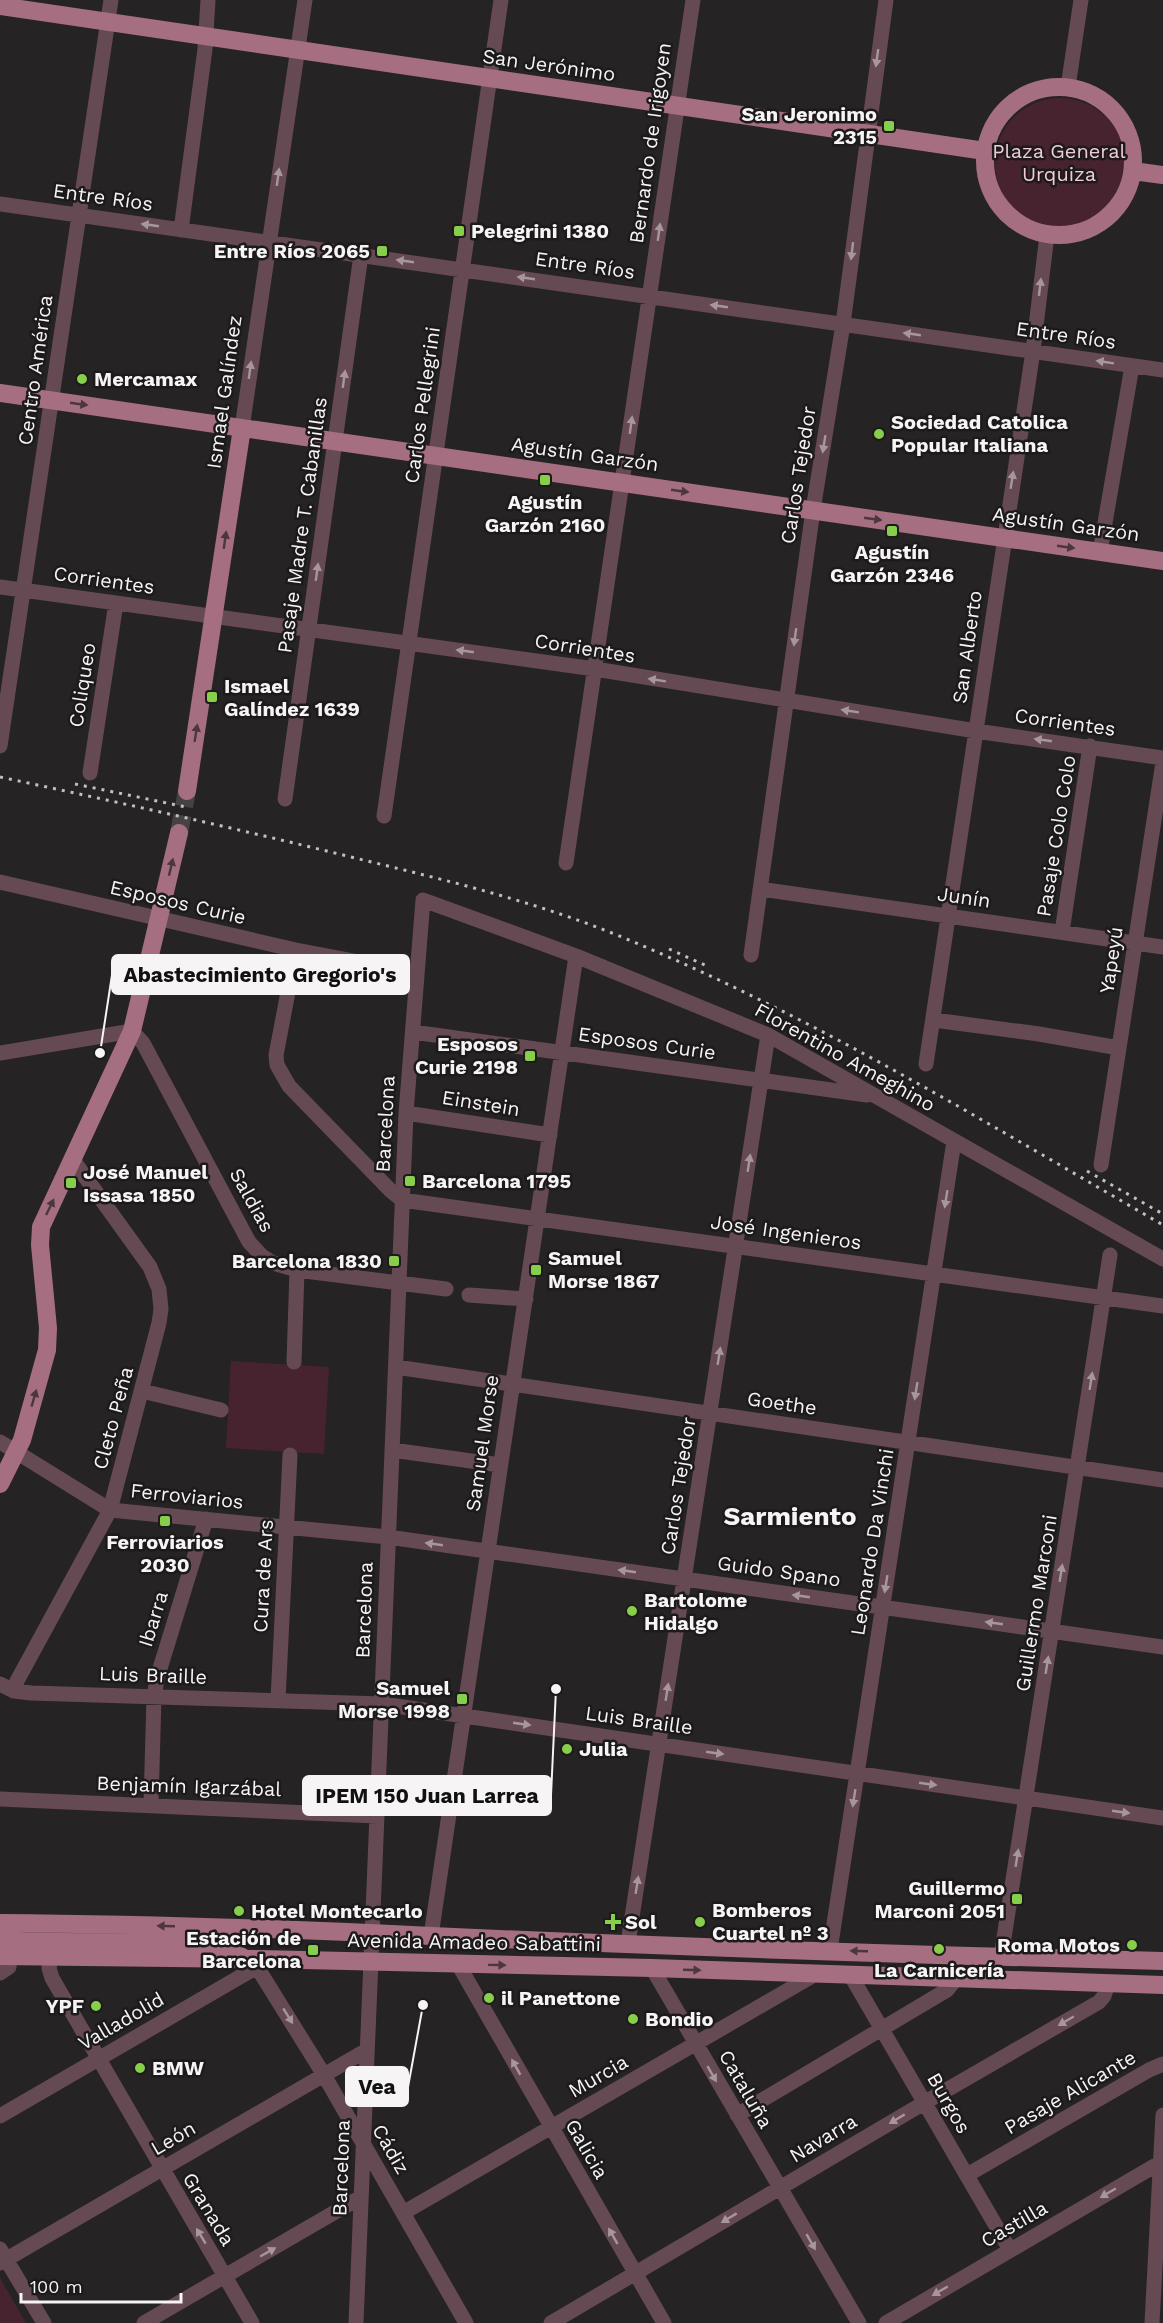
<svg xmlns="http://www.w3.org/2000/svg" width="1163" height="2323" viewBox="0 0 1163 2323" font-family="'Work Sans',sans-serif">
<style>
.green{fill:#472330}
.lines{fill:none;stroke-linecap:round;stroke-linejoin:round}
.major-tunnel{stroke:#454243;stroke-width:18;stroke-dasharray:18 9;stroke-linecap:butt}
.minor{stroke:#664a53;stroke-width:15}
.major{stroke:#a66e81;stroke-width:18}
.rail{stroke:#c2c0c1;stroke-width:3;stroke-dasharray:3 6;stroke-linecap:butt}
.oneway{fill:#a7969c}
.oneway2{fill:#4d373f}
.poi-dot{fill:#87cf4a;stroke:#1d1a1b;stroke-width:2}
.labels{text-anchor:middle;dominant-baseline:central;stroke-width:5;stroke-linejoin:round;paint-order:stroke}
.street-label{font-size:20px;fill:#f6f4f5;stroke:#1d1a1b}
.poi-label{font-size:20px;font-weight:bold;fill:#f6f4f5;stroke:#1d1a1b;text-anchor:start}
.park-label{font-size:20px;fill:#f3cbd7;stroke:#1d1a1b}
.district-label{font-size:26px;font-weight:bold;fill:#f6f4f5;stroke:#1d1a1b}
.leader{fill:none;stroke:#f6f4f5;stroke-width:2}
.callout-dot{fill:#f6f4f5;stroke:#1d1a1b;stroke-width:2}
.callout{fill:#f6f4f5;stroke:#f6f4f5;stroke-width:2}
.callout-label{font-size:21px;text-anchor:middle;font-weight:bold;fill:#111}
</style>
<rect width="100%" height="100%" fill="#262324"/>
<path class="green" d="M995 163a65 65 0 1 1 130 0a65 65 0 1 1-130 0Z
M231,1361L329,1367L324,1454L226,1448Z
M0,2278L26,2323H0Z"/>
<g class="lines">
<path class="major-tunnel" d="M179,833L187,791"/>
<path class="minor" d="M1068,87L1081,0
M0,204L1163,370
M181,230L205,49L208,0
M242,428L305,0
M1100,552L1132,366
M0,587L595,669L976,731L1163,758
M0,746L111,0
M90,773L116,603
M285,799L361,255
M384,816L501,0
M566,863L693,0
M0,882L296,950L417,973
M760,889L1163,947
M1062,932L1090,746
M296,950L276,1055L277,1065L289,1086L391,1191L402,1200L1163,1306
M751,955L813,510L843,324L886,0
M934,1020L1039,1034L1119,1048
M413,1032L867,1095
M0,1053L132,1031L143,1043L249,1242L262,1256L273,1263L297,1270L446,1289
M926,1064L1033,351L1047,235
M406,1113L550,1135
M1101,1165L1163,762
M469,1295L526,1299
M294,1362L297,1270
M396,1367L1163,1480
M142,1391L221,1410
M0,1442L110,1510L388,1537L1163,1647
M392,1450L500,1465
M0,1684L14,1691L31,1693L382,1704L1163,1818
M14,1691L17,1681L110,1510L159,1323L161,1309L159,1289L150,1267L73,1160
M278,1700L290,1455
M0,1799L377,1816
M151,1805L154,1696L158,1675L206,1519
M431,1936L576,956
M628,1943L768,1035
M830,1950L954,1141
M51,1957L49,1968L52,1978L252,2323
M1001,1957L1110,1255
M458,1964L664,2323
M257,1967L324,2075L466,2323
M652,1968L859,2323
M0,1973L9,1967L10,1956
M851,1976L1010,2250
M737,2115L947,1990L955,1980
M0,2116L257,1967L259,1959
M967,2175L1149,2070L1163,2064
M403,2213L814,1975
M0,2249L44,2323
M0,2263L367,2050
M144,2323L361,2197
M356,2323L406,1113L423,900L576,956L768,1035L1163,1259
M551,2323L924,2103L1099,2002L1104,1996L1108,1984
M886,2323L1163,2161
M1152,2323L1163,2115"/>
<path class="major" d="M0,6L985,151
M985 161a74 74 0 1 1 148 0a74 74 0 1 1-148 0Z
M1133,171L1163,175
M0,393L1163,561
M187,791L242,428
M0,1484L22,1440L47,1350L48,1328L40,1245L41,1227L132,1031L179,833
M0,1923C144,1924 288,1929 432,1936C676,1947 920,1955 1163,1961
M0,1941L201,1944L223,1946L244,1958
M0,1956L259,1959L652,1968L1163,1985"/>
<path class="rail" d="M0,777C118,802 234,828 351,857C445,880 539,902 629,940C816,1018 988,1124 1163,1225
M75,784L186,807
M669,949L707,966
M1087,1171L1163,1214"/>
</g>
<defs><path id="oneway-solid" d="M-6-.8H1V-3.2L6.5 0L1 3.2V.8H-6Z" transform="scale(1.5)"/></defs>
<g class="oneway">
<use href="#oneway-solid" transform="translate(877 58) rotate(98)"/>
<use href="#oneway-solid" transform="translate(278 177) rotate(-82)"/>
<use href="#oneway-solid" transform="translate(150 225) rotate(-172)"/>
<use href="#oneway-solid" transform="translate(659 232) rotate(-82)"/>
<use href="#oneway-solid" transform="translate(852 251) rotate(97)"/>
<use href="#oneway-solid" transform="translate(405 261) rotate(-172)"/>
<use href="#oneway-solid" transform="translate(526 278) rotate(-172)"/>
<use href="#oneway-solid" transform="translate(1040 287) rotate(-83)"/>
<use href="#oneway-solid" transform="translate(719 306) rotate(-172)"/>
<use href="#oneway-solid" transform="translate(912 334) rotate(-172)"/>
<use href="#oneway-solid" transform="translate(1105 362) rotate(-171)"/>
<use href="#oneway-solid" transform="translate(250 370) rotate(-82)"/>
<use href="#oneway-solid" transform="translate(344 379) rotate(-82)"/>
<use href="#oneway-solid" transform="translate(631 425) rotate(-82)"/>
<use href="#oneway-solid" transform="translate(824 444) rotate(99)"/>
<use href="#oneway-solid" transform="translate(1012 480) rotate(-81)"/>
<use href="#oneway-solid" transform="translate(317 572) rotate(-82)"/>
<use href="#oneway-solid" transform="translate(795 637) rotate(98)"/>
<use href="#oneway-solid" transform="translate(465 651) rotate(-172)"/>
<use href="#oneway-solid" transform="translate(657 680) rotate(-171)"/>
<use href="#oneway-solid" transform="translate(850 711) rotate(-171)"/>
<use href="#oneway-solid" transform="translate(1043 740) rotate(-172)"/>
<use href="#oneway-solid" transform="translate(749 1163) rotate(-81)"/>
<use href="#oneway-solid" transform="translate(946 1199) rotate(99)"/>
<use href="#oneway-solid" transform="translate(719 1356) rotate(-81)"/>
<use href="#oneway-solid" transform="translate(1091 1381) rotate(-81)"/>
<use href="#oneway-solid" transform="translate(916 1391) rotate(99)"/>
<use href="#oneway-solid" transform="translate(434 1544) rotate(-172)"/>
<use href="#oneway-solid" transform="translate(627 1571) rotate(-172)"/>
<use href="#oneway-solid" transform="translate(1061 1573) rotate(-81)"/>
<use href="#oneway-solid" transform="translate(886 1584) rotate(99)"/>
<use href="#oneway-solid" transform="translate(801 1596) rotate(-172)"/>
<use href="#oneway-solid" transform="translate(994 1623) rotate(-172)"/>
<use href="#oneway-solid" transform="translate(1047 1665) rotate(-81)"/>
<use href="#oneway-solid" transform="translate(667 1692) rotate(-81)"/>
<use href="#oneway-solid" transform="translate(522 1724) rotate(8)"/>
<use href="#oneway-solid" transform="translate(715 1753) rotate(8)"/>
<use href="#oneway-solid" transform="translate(928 1784) rotate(8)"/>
<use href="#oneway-solid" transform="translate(854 1798) rotate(99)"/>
<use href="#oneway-solid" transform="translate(1121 1812) rotate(8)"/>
<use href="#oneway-solid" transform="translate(1017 1858) rotate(-81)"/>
<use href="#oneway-solid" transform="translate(637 1885) rotate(-81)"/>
<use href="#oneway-solid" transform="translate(288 2016) rotate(58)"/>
<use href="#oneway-solid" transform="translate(1066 2021) rotate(150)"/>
<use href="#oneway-solid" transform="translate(516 2067) rotate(-119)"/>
<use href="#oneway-solid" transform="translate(712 2074) rotate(60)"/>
<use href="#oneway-solid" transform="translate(897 2119) rotate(149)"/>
<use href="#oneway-solid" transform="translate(1108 2193) rotate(150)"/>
<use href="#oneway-solid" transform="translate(729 2218) rotate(149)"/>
<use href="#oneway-solid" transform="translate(201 2236) rotate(-121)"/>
<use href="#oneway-solid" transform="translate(613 2236) rotate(-120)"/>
<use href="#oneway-solid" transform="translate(811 2242) rotate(60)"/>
<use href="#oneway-solid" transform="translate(268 2252) rotate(-30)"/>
<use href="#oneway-solid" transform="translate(940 2291) rotate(150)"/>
</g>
<g class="oneway2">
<use href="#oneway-solid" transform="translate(79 404) rotate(8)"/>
<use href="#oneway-solid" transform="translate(680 491) rotate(8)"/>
<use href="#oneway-solid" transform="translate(873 519) rotate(8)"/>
<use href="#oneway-solid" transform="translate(225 540) rotate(-82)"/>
<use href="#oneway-solid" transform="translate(1066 547) rotate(8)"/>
<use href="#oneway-solid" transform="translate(196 733) rotate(-81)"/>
<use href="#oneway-solid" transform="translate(171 867) rotate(-77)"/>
<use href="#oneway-solid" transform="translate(50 1207) rotate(-64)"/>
<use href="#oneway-solid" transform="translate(34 1398) rotate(-74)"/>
<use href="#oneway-solid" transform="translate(166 1926) rotate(-178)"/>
<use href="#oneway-solid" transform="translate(859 1951) rotate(-178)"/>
<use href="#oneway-solid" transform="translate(497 1965) rotate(1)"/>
<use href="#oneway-solid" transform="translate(692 1970) rotate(2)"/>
</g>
<g class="poi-dot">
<rect x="883" y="120" width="12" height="12" rx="3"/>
<rect x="453" y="225" width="12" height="12" rx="3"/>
<rect x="376" y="245" width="12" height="12" rx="3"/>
<circle cx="82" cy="379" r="6"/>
<circle cx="879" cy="434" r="6"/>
<rect x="539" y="474" width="12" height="12" rx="3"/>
<rect x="886" y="525" width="12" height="12" rx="3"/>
<rect x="206" y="691" width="12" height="12" rx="3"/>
<rect x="524" y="1050" width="12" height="12" rx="3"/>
<rect x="404" y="1175" width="12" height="12" rx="3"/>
<rect x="65" y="1177" width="12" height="12" rx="3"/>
<rect x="388" y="1255" width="12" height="12" rx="3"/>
<rect x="530" y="1264" width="12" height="12" rx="3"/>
<rect x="159" y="1515" width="12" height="12" rx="3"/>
<circle cx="632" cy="1611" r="6"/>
<rect x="456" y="1693" width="12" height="12" rx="3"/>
<circle cx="567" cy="1749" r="6"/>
<rect x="1011" y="1893" width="12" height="12" rx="3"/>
<circle cx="239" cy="1911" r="6"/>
<path d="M610 1913h6v6h6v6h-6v6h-6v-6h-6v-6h6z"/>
<circle cx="700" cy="1922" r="6"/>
<circle cx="1132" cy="1945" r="6"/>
<circle cx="939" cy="1949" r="6"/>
<rect x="307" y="1944" width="12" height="12" rx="3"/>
<circle cx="489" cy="1998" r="6"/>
<circle cx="96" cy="2006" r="6"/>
<circle cx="633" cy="2019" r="6"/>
<circle cx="140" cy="2068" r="6"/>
</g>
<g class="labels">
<g class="street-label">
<text transform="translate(549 65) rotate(8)">San Jerónimo</text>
<text transform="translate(650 143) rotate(-82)">Bernardo de Irigoyen</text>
<text transform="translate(103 197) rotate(8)">Entre Ríos</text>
<text transform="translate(585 265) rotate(8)">Entre Ríos</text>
<text transform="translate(1066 335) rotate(8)">Entre Ríos</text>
<text transform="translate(35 370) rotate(-82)">Centro América</text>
<text transform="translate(224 392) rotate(-82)">Ismael Galíndez</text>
<text transform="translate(422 405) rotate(-82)">Carlos Pellegrini</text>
<text transform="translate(585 454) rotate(8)">Agustín Garzón</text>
<text transform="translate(798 475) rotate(-81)">Carlos Tejedor</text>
<text transform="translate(1066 524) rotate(8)">Agustín Garzón</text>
<text transform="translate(302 525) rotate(-82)">Pasaje Madre T. Cabanillas</text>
<text transform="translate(104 580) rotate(8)">Corrientes</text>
<text transform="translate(967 647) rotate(-82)">San Alberto</text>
<text transform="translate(585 648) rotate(9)">Corrientes</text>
<text transform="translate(82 685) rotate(-81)">Coliqueo</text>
<text transform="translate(1065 722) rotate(8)">Corrientes</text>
<text transform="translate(1056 836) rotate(-81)">Pasaje Colo Colo</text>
<text transform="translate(964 897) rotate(8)">Junín</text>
<text transform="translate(178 902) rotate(13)">Esposos Curie</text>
<text transform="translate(1111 960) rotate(-82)">Yapeyú</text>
<text transform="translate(647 1043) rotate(8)">Esposos Curie</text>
<text transform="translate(845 1057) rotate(29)">Florentino Ameghino</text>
<text transform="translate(481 1103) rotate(9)">Einstein</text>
<text transform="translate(385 1124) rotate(-87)">Barcelona</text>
<text transform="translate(252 1200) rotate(61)">Saldias</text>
<text transform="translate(786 1232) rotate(8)">José Ingenieros</text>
<text transform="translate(782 1403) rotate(8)">Goethe</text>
<text transform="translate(113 1418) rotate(-75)">Cleto Peña</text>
<text transform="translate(482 1443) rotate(-82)">Samuel Morse</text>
<text transform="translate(678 1486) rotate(-81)">Carlos Tejedor</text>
<text transform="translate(187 1496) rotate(6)">Ferroviarios</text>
<text transform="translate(872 1542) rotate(-81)">Leonardo Da Vinchi</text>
<text transform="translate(779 1571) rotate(8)">Guido Spano</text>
<text transform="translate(263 1576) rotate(-87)">Cura de Ars</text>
<text transform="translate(1036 1603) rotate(-81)">Guillermo Marconi</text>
<text transform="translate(364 1610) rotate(-88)">Barcelona</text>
<text transform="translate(153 1619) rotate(-73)">Ibarra</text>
<text transform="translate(153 1675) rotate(2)">Luis Braille</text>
<text transform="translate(639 1720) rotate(8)">Luis Braille</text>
<text transform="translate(189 1786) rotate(2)">Benjamín Igarzábal</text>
<text transform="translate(474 1942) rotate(1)">Avenida Amadeo Sabattini</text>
<text transform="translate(121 2021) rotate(-30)">Valladolid</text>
<text transform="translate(598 2076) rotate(-30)">Murcia</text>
<text transform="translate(746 2089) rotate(60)">Cataluña</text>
<text transform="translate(1070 2092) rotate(-30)">Pasaje Alicante</text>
<text transform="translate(949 2103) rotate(60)">Burgos</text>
<text transform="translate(173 2138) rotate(-30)">León</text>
<text transform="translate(823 2138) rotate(-31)">Navarra</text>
<text transform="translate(391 2149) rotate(60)">Cádiz</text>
<text transform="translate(587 2149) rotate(60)">Galicia</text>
<text transform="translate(341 2168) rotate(-88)">Barcelona</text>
<text transform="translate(209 2209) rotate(59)">Granada</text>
<text transform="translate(1014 2224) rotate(-30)">Castilla</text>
</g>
<g class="poi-label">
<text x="877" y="114" text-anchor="end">San Jeronimo<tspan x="877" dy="23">2315</tspan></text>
<text x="471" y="231">Pelegrini 1380</text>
<text x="370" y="251" text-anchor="end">Entre Ríos 2065</text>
<text x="94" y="379">Mercamax</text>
<text x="891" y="422">Sociedad Catolica<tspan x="891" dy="23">Popular Italiana</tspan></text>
<text x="545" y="502" text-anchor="middle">Agustín<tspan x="545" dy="23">Garzón 2160</tspan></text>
<text x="892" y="552" text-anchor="middle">Agustín<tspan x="892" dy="23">Garzón 2346</tspan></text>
<text x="224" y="686">Ismael<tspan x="224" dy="23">Galíndez 1639</tspan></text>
<text x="518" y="1044" text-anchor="end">Esposos<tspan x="518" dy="23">Curie 2198</tspan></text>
<text x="83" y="1172">José Manuel<tspan x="83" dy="23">Issasa 1850</tspan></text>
<text x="422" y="1181">Barcelona 1795</text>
<text x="548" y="1258">Samuel<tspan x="548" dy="23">Morse 1867</tspan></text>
<text x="382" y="1261" text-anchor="end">Barcelona 1830</text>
<text x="165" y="1542" text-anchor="middle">Ferroviarios<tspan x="165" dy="23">2030</tspan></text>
<text x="644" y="1600">Bartolome<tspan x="644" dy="23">Hidalgo</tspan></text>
<text x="450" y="1688" text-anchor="end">Samuel<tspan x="450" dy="23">Morse 1998</tspan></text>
<text x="579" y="1749">Julia</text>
<text x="1005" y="1888" text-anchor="end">Guillermo<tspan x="1005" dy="23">Marconi 2051</tspan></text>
<text x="712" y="1910">Bomberos<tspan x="712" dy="23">Cuartel nº 3</tspan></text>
<text x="251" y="1911">Hotel Montecarlo</text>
<text x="625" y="1922">Sol</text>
<text x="301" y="1938" text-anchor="end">Estación de<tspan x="301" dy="23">Barcelona</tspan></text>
<text x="1120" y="1945" text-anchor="end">Roma Motos</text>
<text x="939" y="1970" text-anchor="middle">La Carnicería</text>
<text x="501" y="1998">il Panettone</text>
<text x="84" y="2006" text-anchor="end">YPF</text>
<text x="645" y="2019">Bondio</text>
<text x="152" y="2068">BMW</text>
</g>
<g class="park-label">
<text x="1059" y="151">Plaza General<tspan x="1059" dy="23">Urquiza</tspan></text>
</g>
<g class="district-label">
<text x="790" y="1516">Sarmiento</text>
</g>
</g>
<path class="leader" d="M100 1053L112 975M556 1689L551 1795M423 2005L408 2087"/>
<g class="callout-dot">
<circle cx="100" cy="1053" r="6"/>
<circle cx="556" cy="1689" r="6"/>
<circle cx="423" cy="2005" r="6"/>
</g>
<g class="callout">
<rect x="112" y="955" width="297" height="39" rx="6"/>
<rect x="303" y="1776" width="248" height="39" rx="6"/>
<rect x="346" y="2067" width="62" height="39" rx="6"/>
</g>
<g class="callout-label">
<text x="260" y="982">Abastecimiento Gregorio's</text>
<text x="427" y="1803">IPEM 150 Juan Larrea</text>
<text x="377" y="2094">Vea</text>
</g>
<path d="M21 2293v9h160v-9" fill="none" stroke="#f6f4f5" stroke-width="3"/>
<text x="30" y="2293" font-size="18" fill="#f6f4f5" stroke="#1d1a1b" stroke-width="4.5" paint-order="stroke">100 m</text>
</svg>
